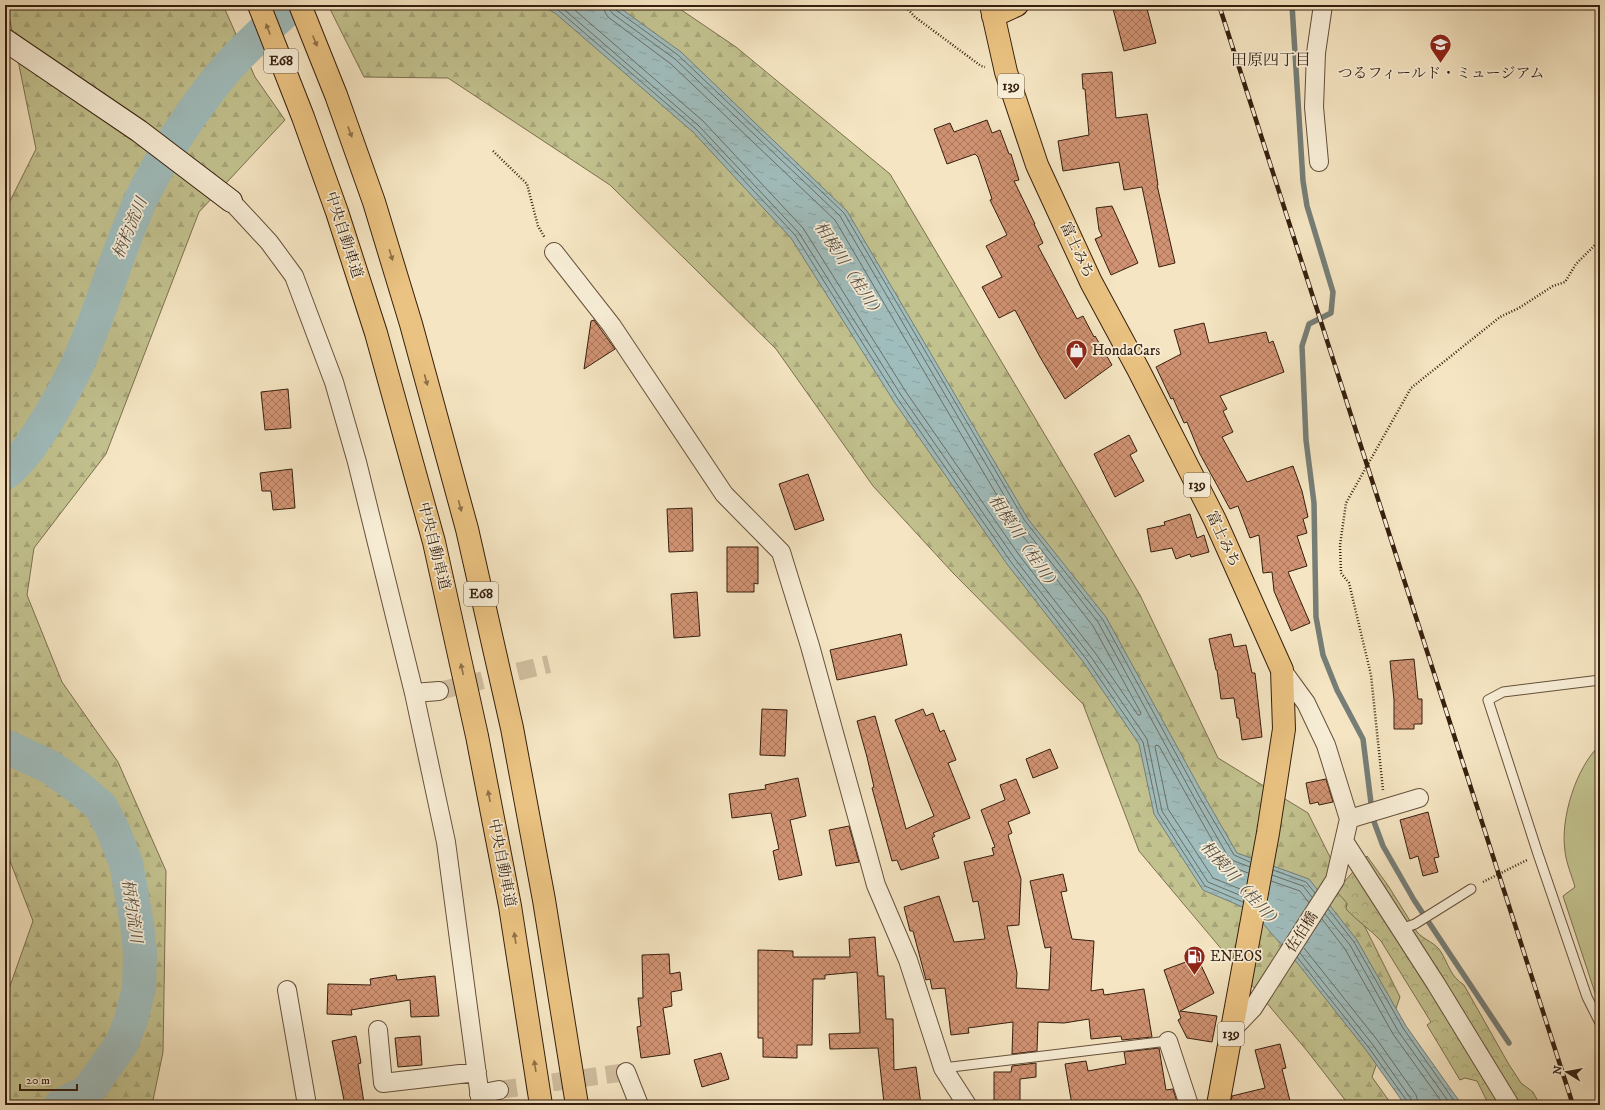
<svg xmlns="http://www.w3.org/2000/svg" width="1605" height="1110" viewBox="0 0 1605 1110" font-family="'IM FELL DW Pica','Noto Serif JP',serif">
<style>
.grass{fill:#c2c28f;stroke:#7c704e}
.forest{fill:url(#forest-firs);stroke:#7c704e}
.park{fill:url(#park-crowns);stroke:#7c704e}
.water{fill:url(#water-ripples);stroke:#767e77}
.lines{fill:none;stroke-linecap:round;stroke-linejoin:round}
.shore{stroke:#6b6e66;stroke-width:1}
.stream{stroke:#767e77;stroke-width:5.5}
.river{stroke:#a0bdbd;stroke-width:34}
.building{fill:url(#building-cross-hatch);stroke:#361f0e}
.street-tunnel{stroke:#cfbd9e;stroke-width:18;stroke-dasharray:18 9;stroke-linecap:butt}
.lane-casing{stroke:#66503b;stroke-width:11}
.street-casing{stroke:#66503b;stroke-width:20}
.secondary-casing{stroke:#361f0e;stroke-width:24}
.highway-casing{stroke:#361f0e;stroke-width:24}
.path{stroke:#361f0e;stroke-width:2.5;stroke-dasharray:1 2;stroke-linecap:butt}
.lane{stroke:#f8eed7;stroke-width:9}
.street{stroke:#f8eed7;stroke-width:18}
.secondary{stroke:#f8eed7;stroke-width:22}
.highway{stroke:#eac281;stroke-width:22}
.rail-casing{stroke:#361f0e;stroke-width:4.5}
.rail{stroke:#f8eed7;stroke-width:3;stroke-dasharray:9;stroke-linecap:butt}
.oneway{fill:#907048}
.labels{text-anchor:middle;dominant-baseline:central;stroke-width:3.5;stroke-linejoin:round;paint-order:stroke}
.shield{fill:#f8eed7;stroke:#705d4a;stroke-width:1}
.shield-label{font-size:14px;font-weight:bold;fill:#361f0e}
.poi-label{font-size:15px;fill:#361f0e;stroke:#f8eed7;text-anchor:start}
.street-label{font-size:15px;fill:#361f0e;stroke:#f8eed7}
.neighbourhood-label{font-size:16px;fill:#361f0e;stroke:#f8eed7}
.water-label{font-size:16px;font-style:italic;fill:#564e43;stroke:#f8eed7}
</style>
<defs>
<pattern id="forest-firs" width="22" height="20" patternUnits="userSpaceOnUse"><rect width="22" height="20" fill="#c2c28f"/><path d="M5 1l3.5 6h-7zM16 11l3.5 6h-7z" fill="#a7a67a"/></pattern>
<pattern id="park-crowns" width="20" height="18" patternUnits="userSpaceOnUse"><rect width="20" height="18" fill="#c2c28f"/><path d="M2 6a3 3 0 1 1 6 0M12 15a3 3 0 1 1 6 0" fill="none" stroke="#a7a67a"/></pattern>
<pattern id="water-ripples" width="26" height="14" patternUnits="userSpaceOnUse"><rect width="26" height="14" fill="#a0bdbd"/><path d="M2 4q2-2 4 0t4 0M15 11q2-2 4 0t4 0" fill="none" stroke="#8aa2a1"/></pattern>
<pattern id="building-cross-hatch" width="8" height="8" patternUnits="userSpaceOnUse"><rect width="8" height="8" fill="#d19373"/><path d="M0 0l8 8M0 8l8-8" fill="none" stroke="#aa775d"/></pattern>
</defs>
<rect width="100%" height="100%" fill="#f5e5c2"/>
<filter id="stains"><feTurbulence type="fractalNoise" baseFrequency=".005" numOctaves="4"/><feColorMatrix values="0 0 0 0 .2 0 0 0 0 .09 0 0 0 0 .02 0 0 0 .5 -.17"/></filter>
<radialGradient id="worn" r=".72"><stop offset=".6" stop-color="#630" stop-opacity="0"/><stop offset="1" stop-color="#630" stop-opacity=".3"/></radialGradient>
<path class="grass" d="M1600,745V1008L1563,896L1575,887C1572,876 1566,863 1565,851C1560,819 1576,767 1600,745Z"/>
<path class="forest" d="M5,5H223L255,77L285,120L199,212L106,454L34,548L27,595L62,682L118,762L166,871L163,1052L152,1105H5V1000L33,921L5,848V211L36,149L8,11L5,9Z
M328,5H674L736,47L890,174L1140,595L1218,758L1308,813L1400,997L1372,1077L1392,1105H1349L1308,1052L1139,851L1083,704L953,573L873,486L776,349L610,185L448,78L364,77Z"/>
<path class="park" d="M1367,856L1389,887L1417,932C1424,940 1436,943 1441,952C1449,965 1450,976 1464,985L1508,1063L1521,1083L1533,1092L1540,1105H1489L1477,1081L1465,1078L1460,1080L1427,1025L1431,1022L1381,941C1370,929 1357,921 1346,909L1347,903L1336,891Z"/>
<path class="water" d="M540,5H616L681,52L847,211L1028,519L1106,617L1203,794L1237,853L1309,879L1357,940L1406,1026L1462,1105H1405L1366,1050L1299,965L1252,911L1203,890L1154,814L1139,744L1084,663L1007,564L893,400L791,238L693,132L555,13Z"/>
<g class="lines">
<path class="shore" d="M548,5L558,10L696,129L795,235L897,398L1011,562L1087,660L1143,742L1158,813L1205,886L1243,902
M559,5L699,126L799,233L901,395L1015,559L1091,657L1147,739L1162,811L1208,882L1244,897
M569,5L703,121L803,228L906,392L1019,555L1096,654L1138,715H1140L1141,713L1093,626L1015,526L835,220L671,64L608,17L605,12L603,5
M610,5V10L613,14L675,59L840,216L1021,524L1098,622L1195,799L1229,858L1234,861L1250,867
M615,5L616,10L678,55L844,213L1025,521L1103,620L1199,796L1234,855L1250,862
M1273,870L1306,882L1315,893
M1272,875L1303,886L1312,897
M1271,881L1300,891L1309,903
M1245,891L1213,878L1168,809L1155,747L1156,745L1159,746L1224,861L1230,866L1248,873
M1328,909L1354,942L1403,1028L1457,1105
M1325,914L1350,945L1398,1031L1451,1105
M1322,919L1345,949L1393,1034L1444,1105
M1304,948L1378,1041L1416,1095L1419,1105
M1300,953L1373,1045L1411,1099L1413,1105
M1297,957L1369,1048L1407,1101L1408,1105"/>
<path class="stream" d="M1292,5L1303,181L1307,206L1333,292L1331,313L1309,324L1302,346L1306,440L1314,503L1316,617L1323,655L1337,690L1363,739L1373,819L1383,846L1414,900L1509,1043"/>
<path class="river" d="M5,473C23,459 34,441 46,422C60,399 74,374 84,349C106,297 120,242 145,191C166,150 192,111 221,75C242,50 268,27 292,5
M5,746L50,767L79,788L101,807L112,828L126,863L137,924L140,953L139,988L131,1020L122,1043L94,1083L88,1091L61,1105"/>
</g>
<path class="building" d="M1112,5H1146L1156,43L1124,51Z
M1112,72L1116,118L1147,114L1158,185H1157L1175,263L1159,267L1142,187L1124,190L1119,162L1063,171L1058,141L1089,135L1085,89H1083L1082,74Z
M987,120L992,133L1000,130L1009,154H1011L1019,180L1014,181L1035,224H1034L1043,243L1038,246L1077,319L1083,316L1094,337L1095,336L1112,365L1065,399L1040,357L1015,310L999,318L982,287L1002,277L986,246L1007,235L990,200L992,199L978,157L975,154L947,164L934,129L950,123L954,132Z
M1112,206L1138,263L1111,275L1095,239L1102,236L1099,230L1096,208Z
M594,320L615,349L584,369L591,321Z
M1204,323L1209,343L1266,332L1269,343L1273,341L1284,372L1220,396L1227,409L1223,411L1233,432L1222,437L1247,482L1293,466L1302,491L1308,517L1303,519L1307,533L1297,536L1307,566L1288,572L1310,623L1291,631L1274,591L1272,572L1263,573L1259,535L1250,538L1238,506L1230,509L1200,454L1187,422L1184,423L1173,398L1171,399L1156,367L1181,354L1174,330Z
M288,389L291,428L265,430L261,392Z
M1129,435L1137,451L1130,455L1144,481L1115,497L1094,454Z
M292,469L295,508L273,510L271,491H262L260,473Z
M808,474L824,520L795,530L779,484Z
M692,508L693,551L669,552L667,509Z
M1190,514L1197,538L1204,535L1209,552L1191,557L1190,554L1176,559L1172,548L1151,552L1147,529L1165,525L1164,522Z
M727,547H758V584L754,583V592H727Z
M697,592L700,636L674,638L671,594Z
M901,634L907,665L837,680L830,650Z
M1231,634L1234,647L1246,645L1252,673H1255L1262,737L1242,740L1239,718H1237L1234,698L1221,699L1217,670H1216L1209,639Z
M1414,659L1418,699H1422V724H1414V729H1394V700L1390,661Z
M762,709L787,710L785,756L760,755Z
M923,709L926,716L933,713L940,732L944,730L956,760L948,763L970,818L933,833L935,836L932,838L939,858L901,870L897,860L892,861L872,788L874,787L867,757L857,721L875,716L906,829L934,816L895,720Z
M1050,749L1058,768L1033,778L1026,759Z
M798,778L806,816L790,820L802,875L779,880L773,851L779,849L771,813L732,818L729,794L766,789L765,785Z
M1016,779L1030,813L1008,822L1012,833L1008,835L1021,879L1019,925L1007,926L1017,973L1016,988L1049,990L1051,947L1045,948L1030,881L1063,874L1067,891L1061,892L1072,939L1094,941L1091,991L1103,989L1104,995L1144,989L1152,1037L1122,1040L1121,1036L1091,1039L1089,1019L1064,1023L1038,1022L1037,1051L1012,1054L1013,1022L968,1028L969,1033L951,1035L945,988L932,989L930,979L926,980L913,931H910L904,907L939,896L954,942L985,939L978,901L973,902L964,862L994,855L992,848L995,847L981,810L1005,800L1000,785Z
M1326,779L1333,802L1319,805L1318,802L1310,804L1306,783Z
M1428,812L1439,857L1434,858L1438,872L1423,876L1418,856L1410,859L1400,820Z
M849,826L859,862L836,866L829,830Z
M875,937L878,976H884L886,1019H893L894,1070L916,1067L921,1105H894L893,1102L884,1103L878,1048L830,1049L829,1034L860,1033L857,972L825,975V979H813L812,1045H797V1058L763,1057V1038H758V950L793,951V957H850L849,939Z
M669,954L670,974L680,972L682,990L671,992L672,1006L663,1008L670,1054L641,1058L637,1027L641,1026L638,998H643L642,955Z
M1194,959L1196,964L1200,963L1214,993L1180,1011L1217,1016L1212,1042L1187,1038L1178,1020L1181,1018L1164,970Z
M396,975L397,980L435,976L439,1016L411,1017L410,1000L351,1010L352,1015L327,1014L328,984L371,985L370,979Z
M356,1036L361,1063L358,1064L364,1103L345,1105L332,1041Z
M420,1036L422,1065L398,1067L395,1038Z
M1280,1044L1286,1068L1282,1069L1291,1105H1231L1232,1096L1265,1088L1255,1050Z
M1159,1048L1166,1090L1173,1089L1178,1105H1072L1065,1064L1086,1061L1088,1071L1126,1064L1124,1052Z
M721,1053L729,1079L702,1087L694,1060Z
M1036,1063V1077L1020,1079V1105H994V1072H1011L1012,1066Z"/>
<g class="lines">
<path class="street-tunnel" d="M439,691L549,664
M499,1090L626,1072"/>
<defs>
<path id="lane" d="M1600,680L1503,692L1488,700L1538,854L1587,997L1600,1023
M1401,929L1415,924L1471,889
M943,1068L1168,1041"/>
<path id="street" d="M1319,162L1314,107L1316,53L1323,5
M231,201L269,242L294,276L334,382L357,462L414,693L446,842L481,1105
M554,252L612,326L724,494L781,552L810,646L876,885L908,960L943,1068L967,1105
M414,693L439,691
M1349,819L1419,798
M1344,841L1436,984L1510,1105
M287,990L307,1105
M378,1030L383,1083L477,1072
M1231,1031L1253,1008L1335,880L1349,819L1326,745L1306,703L1282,670
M1168,1041L1189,1105
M626,1072L639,1105
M479,1094L499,1090"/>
<path id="secondary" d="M5,40L139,131L231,201"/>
<path id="highway" d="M259,5L303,117L337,212L376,333L434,542L477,736L510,906L541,1105
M300,5L336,95L374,202L411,324L467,529L512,728L544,900L577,1105
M991,5L1006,72L1037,165L1091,282L1138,369L1215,520L1282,670L1284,729L1268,833L1218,1105
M993,16L1017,5"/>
</defs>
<use href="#lane" class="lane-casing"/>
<use href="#street" class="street-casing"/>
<use href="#secondary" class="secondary-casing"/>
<use href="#highway" class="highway-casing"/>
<path class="path" d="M904,5L915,17L981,66L985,67
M493,151L527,184L538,226L545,238
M1383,790L1371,675L1349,583L1341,573L1340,545L1346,503L1411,388L1500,317L1519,308L1553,286L1565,282L1576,264L1600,240
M1483,882L1527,860"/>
<use href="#lane" class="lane"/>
<use href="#street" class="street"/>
<use href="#secondary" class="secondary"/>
<use href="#highway" class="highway"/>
<defs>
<path id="rail" d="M1219,5L1573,1105"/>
</defs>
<use href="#rail" class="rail-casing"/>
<use href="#rail" class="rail"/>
</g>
<defs><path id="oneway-solid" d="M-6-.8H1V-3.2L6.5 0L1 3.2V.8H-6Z"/></defs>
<g class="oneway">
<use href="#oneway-solid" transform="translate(268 29) rotate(-111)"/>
<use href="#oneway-solid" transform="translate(315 41) rotate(68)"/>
<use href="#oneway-solid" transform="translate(350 132) rotate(70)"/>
<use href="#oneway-solid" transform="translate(391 255) rotate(73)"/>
<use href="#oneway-solid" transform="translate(426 380) rotate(75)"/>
<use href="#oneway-solid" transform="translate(460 506) rotate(75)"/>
<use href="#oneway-solid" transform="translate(462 669) rotate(-103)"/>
<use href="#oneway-solid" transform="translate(489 796) rotate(-101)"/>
<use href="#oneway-solid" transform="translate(515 938) rotate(-99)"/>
<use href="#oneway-solid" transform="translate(535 1066) rotate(-99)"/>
</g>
<defs>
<symbol id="university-pin" viewBox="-11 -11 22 30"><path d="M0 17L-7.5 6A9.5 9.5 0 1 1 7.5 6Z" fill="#8f2418" stroke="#f8eed7"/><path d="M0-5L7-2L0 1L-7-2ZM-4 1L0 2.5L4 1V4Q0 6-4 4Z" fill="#fff"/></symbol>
<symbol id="shop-pin" viewBox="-11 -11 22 30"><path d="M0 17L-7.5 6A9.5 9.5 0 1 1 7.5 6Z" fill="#8f2418" stroke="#f8eed7"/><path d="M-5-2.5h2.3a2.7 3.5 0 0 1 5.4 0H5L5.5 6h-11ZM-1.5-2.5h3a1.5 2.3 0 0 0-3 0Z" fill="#fff"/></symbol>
<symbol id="fuel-pin" viewBox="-11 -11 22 30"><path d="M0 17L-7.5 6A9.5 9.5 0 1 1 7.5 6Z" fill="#8f2418" stroke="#f8eed7"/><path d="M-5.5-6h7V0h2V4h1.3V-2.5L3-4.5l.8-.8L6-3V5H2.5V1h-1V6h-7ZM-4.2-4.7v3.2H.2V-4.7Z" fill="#fff"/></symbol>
</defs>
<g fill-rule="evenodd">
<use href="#university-pin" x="1428" y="32" width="25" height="34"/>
<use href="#shop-pin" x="1064" y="338" width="25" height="34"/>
<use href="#fuel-pin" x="1182" y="944" width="25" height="34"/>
</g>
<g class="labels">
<g class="shield">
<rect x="264" y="49" width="34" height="24" rx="3"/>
<rect x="998" y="74" width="26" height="24" rx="3"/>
<rect x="1184" y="473" width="26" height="24" rx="3"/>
<rect x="464" y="582" width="34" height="24" rx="3"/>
<rect x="1218" y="1022" width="26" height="24" rx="3"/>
</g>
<g class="shield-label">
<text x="281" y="61">E68</text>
<text x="1011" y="86">139</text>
<text x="1197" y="485">139</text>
<text x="481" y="594">E68</text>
<text x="1231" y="1034">139</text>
</g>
<g class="poi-label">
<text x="1441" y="73" text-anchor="middle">つるフィールド・ミュージアム</text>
<text x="1092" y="350">HondaCars</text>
<text x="1210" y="956">ENEOS</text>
</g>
<g class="street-label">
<text transform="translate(344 235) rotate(72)">中央自動車道</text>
<text transform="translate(1077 250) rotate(65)">富士みち</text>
<text transform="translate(1223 539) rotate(65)">富士みち</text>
<text transform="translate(434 546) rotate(76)">中央自動車道</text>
<text transform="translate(502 863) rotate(79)">中央自動車道</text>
<text transform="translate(1302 932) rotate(-57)">佐伯橋</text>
</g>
<g class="neighbourhood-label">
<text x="1271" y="60">田原四丁目</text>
</g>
<g class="water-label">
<text transform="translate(130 228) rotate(-67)">柄杓流川</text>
<text transform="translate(849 270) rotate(57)">相模川（桂川）</text>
<text transform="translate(1024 543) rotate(56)">相模川（桂川）</text>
<text transform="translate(1241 885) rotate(48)">相模川（桂川）</text>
<text transform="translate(132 911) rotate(82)">柄杓流川</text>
</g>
</g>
<rect width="1605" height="1110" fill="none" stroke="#f5e5c2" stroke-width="20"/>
<rect x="6" y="6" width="1593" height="1098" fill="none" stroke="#361f0e" stroke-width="2"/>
<rect x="10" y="10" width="1585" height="1090" fill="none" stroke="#361f0e"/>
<g transform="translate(1567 1072) rotate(281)" stroke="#f8eed7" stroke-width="3" paint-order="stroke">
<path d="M0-3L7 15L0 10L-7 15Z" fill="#361f0e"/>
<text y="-6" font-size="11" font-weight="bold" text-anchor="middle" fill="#361f0e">N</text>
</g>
<path d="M20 1084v6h57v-6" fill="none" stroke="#361f0e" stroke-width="2"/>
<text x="26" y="1084" font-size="12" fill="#361f0e" stroke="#f8eed7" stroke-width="3" paint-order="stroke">20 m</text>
<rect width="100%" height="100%" filter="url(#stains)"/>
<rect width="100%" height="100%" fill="url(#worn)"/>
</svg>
